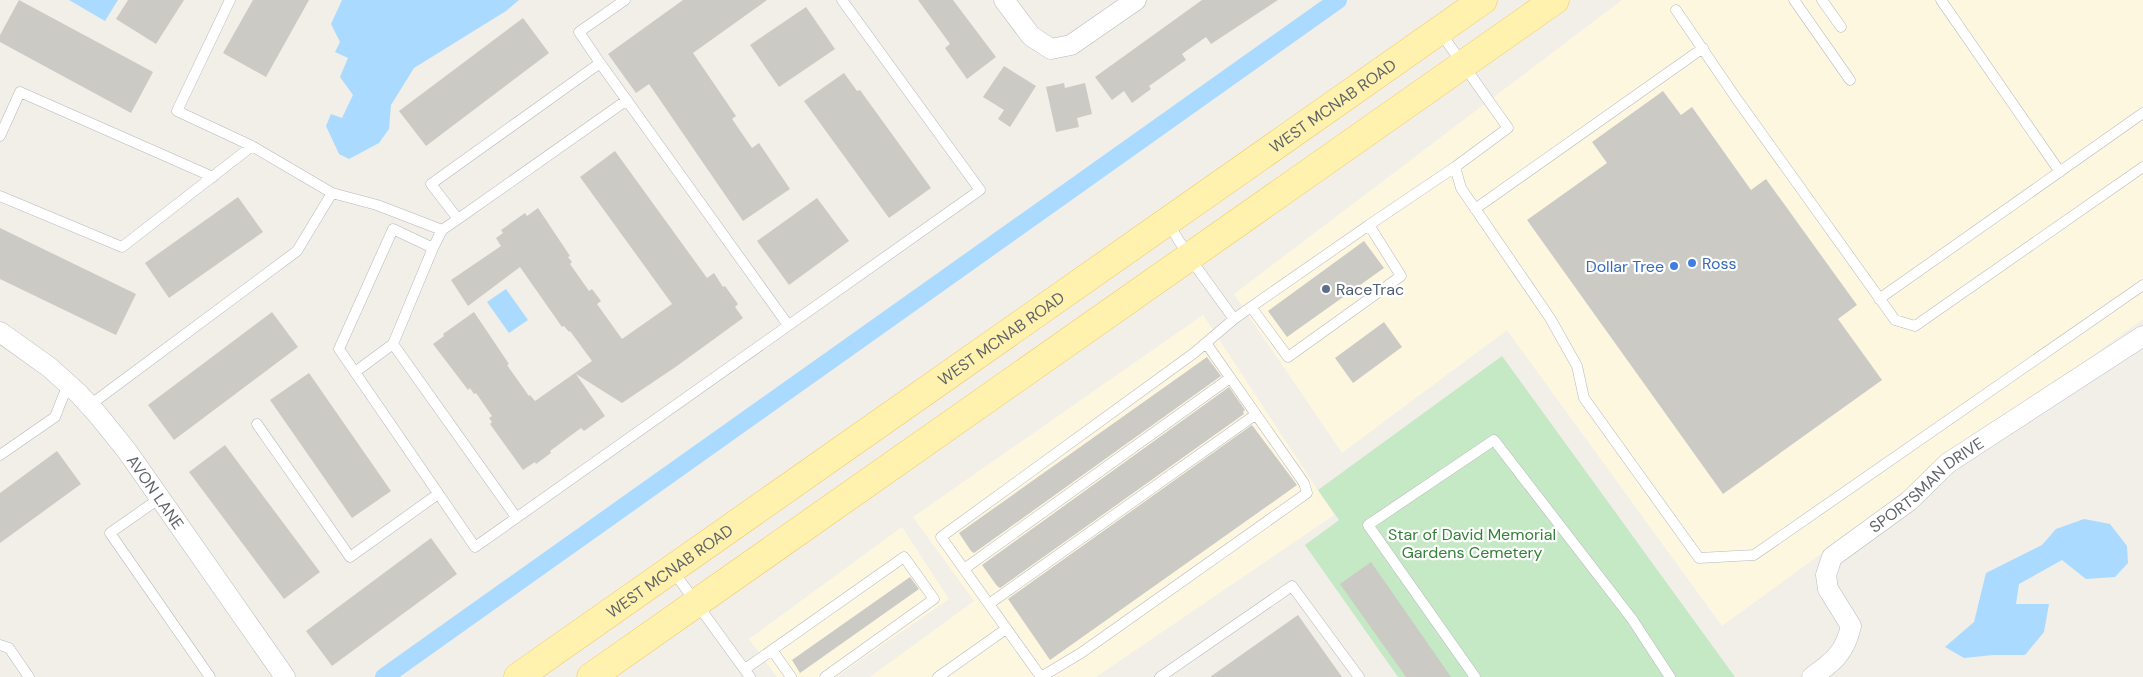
<svg xmlns="http://www.w3.org/2000/svg" width="2143" height="677" viewBox="0 0 2143 677" font-family="'DM Sans',sans-serif">
<style>
.commercial{fill:#fef7e0}
.green{fill:#c5e8c5}
.water{fill:#aadaff}
.lines{fill:none;stroke-linecap:round;stroke-linejoin:round}
.canal{stroke:#aadaff;stroke-width:18}
.building{fill:#cccac5}
.lane-casing{stroke:#b5b8bc;stroke-width:11}
.street-casing{stroke:#b5b8bc;stroke-width:21}
.primary-casing{stroke:#f2c960;stroke-width:29}
.lane{stroke:#fff;stroke-width:10}
.street{stroke:#fff;stroke-width:20}
.primary{stroke:#fff2af;stroke-width:28}
.shop-dot{fill:#3f7fe0;stroke:#fff;stroke-width:2}
.service-dot{fill:#5c6f8a;stroke:#fff;stroke-width:2}
.labels{text-anchor:middle;dominant-baseline:central;stroke-width:4.5;stroke-linejoin:round;paint-order:stroke}
.street-label{font-size:16px;fill:#5f6368;stroke:#fff}
.shop-label{font-size:16px;fill:#366cbe;stroke:#fff;text-anchor:start}
.service-label{font-size:16px;fill:#4e5e75;stroke:#fff;text-anchor:start}
.park-label{font-size:16px;fill:#348238;stroke:#fff}
</style>
<rect width="100%" height="100%" fill="#f1efe8"/>
<path class="commercial" d="M1622,0H2143V319L1722,626L1507,330L1342,453L1234,294Z
M1203,315L1334,515L1096,677H870L974,601L913,517Z
M902,527L949,599L836,677H777L749,639Z"/>
<path class="green" d="M1502,356L1735,677H1398L1305,545L1339,520L1318,490Z"/>
<path class="water" d="M69,0H118L105,21Z
M342,0H519L506,11L414,68L391,105L389,129L379,143L349,159L339,154L326,126L331,114L342,118L353,95L340,77L348,58L335,52L340,42L331,24Z
M506,289L528,320L509,333L487,302Z
M2084,519L2110,524L2127,546L2128,563L2115,577L2086,579L2062,560L2019,584L2016,604H2049L2044,632L2025,655H1993L1964,658L1945,647L1974,622L1986,573L2042,545L2056,529Z"/>
<g class="lines">
<path class="canal" d="M384,677L1338,0"/>
</g>
<path class="building" d="M19,0L153,72L131,113L0,42V35Z
M128,0H184L156,44L116,19Z
M253,0H309L266,77L223,53Z
M683,0H767L693,53L736,116L732,119L752,148L759,143L790,189L743,221L649,84L636,93L608,54Z
M918,0H953L996,57L967,79L945,48L950,44Z
M1202,0H1278L1211,44L1206,37L1182,54L1186,60L1149,86L1151,89L1132,103L1124,91L1112,100L1095,77Z
M806,7L835,49L779,87L750,45Z
M523,18L549,53L426,146L399,111Z
M1004,66L1036,86L1010,127L998,119L1004,110L983,97Z
M844,73L857,91L860,90L931,188L889,218L804,101Z
M1064,83L1065,88L1085,83L1092,114L1077,118L1079,127L1056,132L1046,87Z
M1663,91L1681,115L1692,107L1751,190L1766,179L1857,305L1838,319L1882,380L1723,494L1527,220L1607,163L1592,142Z
M615,151L707,278L714,273L723,287L725,286L738,304L735,307L743,318L677,366L622,403L576,374L605,416L584,431L581,428L550,451L551,453L536,464L535,462L523,470L490,424L492,422L489,418L492,416L476,393L474,394L470,388L468,390L433,344L444,336L443,334L474,312L509,364L507,365L529,396L530,395L535,401L592,361L570,331L569,332L564,326L562,327L520,267L468,306L451,280L501,246L496,238L503,233L501,230L525,213L527,216L538,208L570,256L568,257L572,262L570,264L589,291L592,289L601,301L597,304L622,339L672,304L580,177Z
M238,197L263,232L169,298L145,263Z
M817,198L849,241L789,285L757,241Z
M0,228L136,294L116,335L0,279Z
M1364,241L1384,268L1287,337L1268,311Z
M272,312L298,347L174,440L148,405Z
M1384,322L1402,347L1353,383L1335,358Z
M1207,357L1221,376L974,553L971,551L959,533Z
M309,373L391,491L352,518L270,400Z
M1229,387L1245,410L1243,412L1244,414L1000,588L997,586L982,565Z
M1252,425L1297,485L1050,660L1008,599Z
M225,445L320,572L284,599L189,472Z
M57,451L81,484L0,543V493Z
M431,538L457,574L332,666L306,631Z
M1371,562L1417,628L1451,677H1406L1340,584Z
M910,577L919,589L800,673L792,660Z
M1298,615L1342,677H1210Z"/>
<g class="lines">
<defs>
<path id="lane" d="M1794,0L1850,80
M1822,0L1841,27
M1941,0L2060,172
M1676,10L1736,98L1895,320L1915,326L2143,167
M1440,32L1508,128L1455,167L1461,188L1550,318L1577,366L1584,398L1699,558L1754,555L2143,285
M600,63L579,32L625,0
M0,136L20,92L213,177
M332,193L377,205L442,230L433,248L393,229L339,349L475,547L980,190L842,0
M0,196L122,247L252,146
M1475,209L1703,48
M458,219L627,100
M1168,223L1189,257L1234,319L1251,307L1369,225L1401,276L1288,357L1251,307
M1369,225L1455,167
M442,230L458,219L431,184L600,63L788,325
M433,248L393,344L516,517
M1879,299L2143,113
M355,372L393,344
M90,405L297,251L332,193L252,146L177,111L230,0
M257,424L350,557L438,494
M0,455L55,417L68,384
M160,498L110,533L210,677
M964,569L1230,378
M673,571L750,677
M989,604L1255,415
M0,645L9,648L29,677
M772,650L791,677
M745,669L904,557L934,599L825,677
M938,677L1006,629
M1041,677L941,537L1194,353L1234,319
M1041,677L1081,653L1307,493L1304,483L1206,343
M1160,677L1292,586L1359,677
M1475,677L1368,525L1494,440L1632,619L1670,677"/>
<g id="street">
<path d="M1004,0L1031,36L1051,49L1071,45L1136,0"/>
<path id="s1" d="M0,332L49,367L79,394L98,415L127,451L285,677"/>
<path id="s2" d="M1812,677C1833,662 1845,653 1851,626L1828,589L1826,575L1832,557L1909,501L1948,463L2143,336"/>
</g>
<g id="primary">
<path id="s3" d="M518,677L1483,0"/>
<path d="M591,677L1555,0"/>
</g>
</defs>
<use href="#lane" class="lane-casing"/>
<use href="#street" class="street-casing"/>
<use href="#primary" class="primary-casing"/>
<use href="#lane" class="lane"/>
<use href="#street" class="street"/>
<use href="#primary" class="primary"/>
</g>
<g class="shop-dot">
<circle cx="1692" cy="263" r="5"/>
<circle cx="1674" cy="266" r="5"/>
</g>
<circle class="service-dot" cx="1326" cy="289" r="5"/>
<g class="labels">
<g class="street-label">
<text stroke="none"><textPath href="#s3" startOffset="995">WEST MCNAB ROAD</textPath></text>
<text stroke="none"><textPath href="#s3" startOffset="590">WEST MCNAB ROAD</textPath></text>
<text stroke="none"><textPath href="#s2" startOffset="262">SPORTSMAN DRIVE</textPath></text>
<text stroke="none"><textPath href="#s1" startOffset="225">AVON LANE</textPath></text>
<text stroke="none"><textPath href="#s3" startOffset="185">WEST MCNAB ROAD</textPath></text>
</g>
<g class="shop-label">
<text x="1702" y="263">Ross</text>
<text x="1664" y="266" text-anchor="end">Dollar Tree</text>
</g>
<g class="service-label">
<text x="1336" y="289">RaceTrac</text>
</g>
<g class="park-label">
<text x="1472" y="534">Star of David Memorial<tspan x="1472" dy="18">Gardens Cemetery</tspan></text>
</g>
</g>
</svg>
